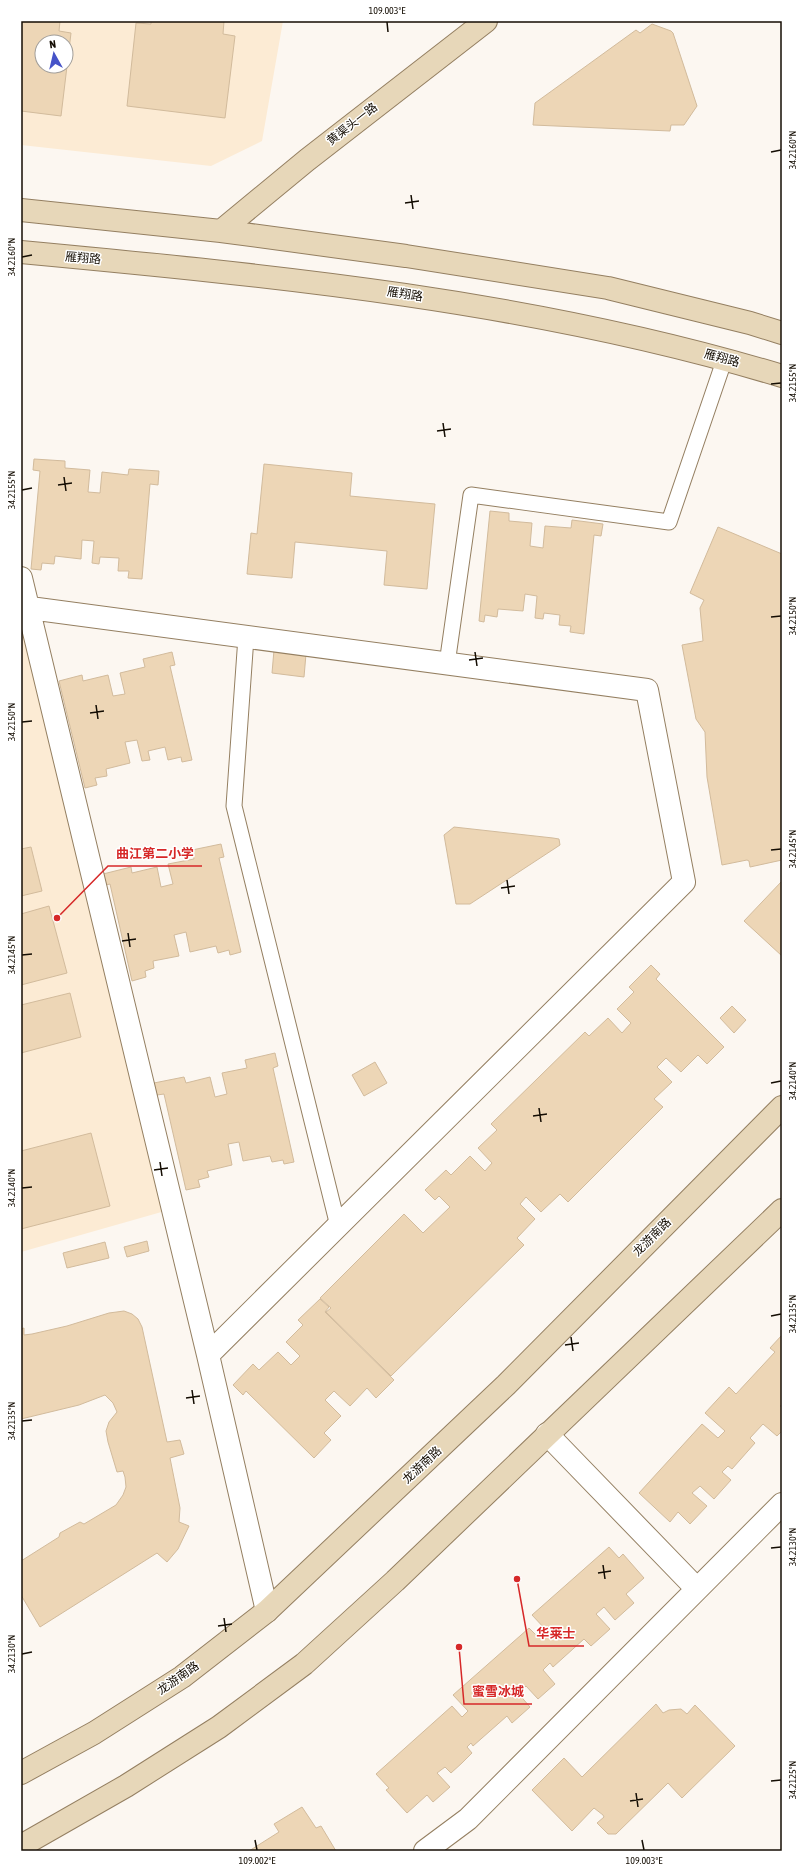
<svg xmlns="http://www.w3.org/2000/svg" width="803" height="1872" viewBox="0 0 803 1872" font-family="'Asap Condensed','Noto Sans SC',sans-serif">
<style>
.built{fill:#fcebd4;fill-rule:evenodd}
.building{fill:#edd6b6;stroke:#d2bb9c;fill-rule:evenodd}
.lines{fill:none;stroke-linecap:round;stroke-linejoin:round}
.lane-casing{stroke:#947f61;stroke-width:17}
.street-casing{stroke:#947f61;stroke-width:24}
.secondary-casing{stroke:#947f61;stroke-width:24}
.lane{stroke:#fff;stroke-width:15}
.street{stroke:#fff;stroke-width:22}
.secondary{stroke:#e7d7b9;stroke-width:22}
.ticks{fill:none;stroke:#140d03;stroke-width:1.5}
.labels{text-anchor:middle;dominant-baseline:central;stroke-width:3;stroke-linejoin:round;paint-order:stroke}
.street-label{font-size:12px;fill:#140d03;stroke:#fff}
.leader{fill:none;stroke:#d62828;stroke-width:1.5}
.callout-dot{fill:#d62828;stroke:#fff;stroke-width:1.5}
.callout-label{font-size:13px;text-anchor:middle;font-weight:bold;fill:#d62828;stroke:#fff;stroke-width:3;stroke-linejoin:round;paint-order:stroke}
.neatline{fill:none;stroke:#140d03;stroke-width:1.5}
.ticks-label{font-size:10px;text-anchor:middle;fill:#140d03}
</style>
<rect width="100%" height="100%" fill="#fcf7f1"/>
<path class="built" d="M21,21H283L262,141L211,166L21,145ZM42,42H66V66H42Z
M21,625L165,1211L21,1252Z"/>
<path class="building" d="M21,21H60L59,31L71,33L61,116L21,111ZM42,42H66V66H42Z
M151,21H224L223,34L235,36L225,118L127,106L136,23L151,24Z
M652,24L671,31L673,33L697,106L684,125H671L670,131L533,125L535,103L636,30L640,33Z
M34,459L65,461V468L90,470L88,492L100,493L102,472L128,475L129,469L159,471L158,485L150,484L142,579L128,578L129,571H118L119,558L100,557L99,564L92,563L94,541L82,540L81,559L55,556L54,564L42,563L41,570L31,569L40,471L33,470Z
M264,464L352,473L350,496L435,504L427,589L384,585L387,551L295,542L292,578L247,574L251,533L257,534Z
M490,511L509,513V521L532,523L530,546L543,548L545,526L571,528L572,520L603,524L601,536L594,535L584,634L570,632L571,626L559,625L560,615L544,613L543,619L535,618L537,596L525,594L523,611L498,609L497,617L485,615L484,622L479,621Z
M718,527L782,554V860L750,867L749,861L747,860L722,865L707,777L705,732L696,719L682,645L703,641L700,608L704,600L690,593Z
M274,650L306,654L304,677L272,673Z
M172,652L175,665L170,666L192,760L182,762L181,757L168,760L165,747L148,751L150,760L142,761L137,740L125,742L130,763L106,769L107,776L95,778L97,785L85,788L59,681L82,675L83,681L108,675L113,696L125,694L120,673L145,667L143,659Z
M454,827L553,838L559,839L560,845L470,904H456L444,835Z
M221,844L224,857L219,858L241,952L230,955L229,950L218,953L216,946L190,952L186,932L174,935L179,956L153,961L154,968L145,971L146,977L132,981L110,884L106,885L103,874L131,867L132,873L157,867L161,887L173,884L168,864L194,859L192,850Z
M31,847L42,891L21,896V849Z
M782,881V956L744,921Z
M49,906L67,973L21,985V914Z
M651,965L660,974L656,979L724,1047L707,1064L698,1055L681,1072L666,1058L657,1067L672,1082L654,1099L663,1107L568,1202L560,1194L541,1212L526,1197L520,1204L535,1219L517,1238L524,1245L391,1376L326,1312L331,1308L320,1298L404,1214L423,1233L450,1207L439,1196L435,1200L425,1190L446,1170L451,1175L470,1156L485,1171L492,1163L478,1148L497,1130L491,1124L585,1032L589,1036L608,1018L622,1033L631,1023L617,1009L634,992L629,987Z
M70,993L81,1037L21,1053V1005Z
M732,1006L746,1020L734,1033L720,1018Z
M275,1053L278,1066L273,1068L294,1162L284,1164L283,1160L272,1162L270,1156L243,1161L239,1142L228,1144L232,1165L207,1171L209,1177L198,1180L200,1187L186,1190L164,1094L157,1095L154,1083L184,1077L186,1083L210,1077L215,1097L227,1094L222,1073L247,1068L245,1060Z
M375,1062L387,1083L364,1096L352,1075Z
M91,1133L110,1206L21,1229V1151Z
M147,1241L149,1251L127,1257L124,1247Z
M105,1242L109,1258L67,1268L63,1253Z
M320,1299L329,1307L325,1312L394,1380L376,1398L367,1388L350,1406L334,1391L325,1400L341,1416L324,1433L331,1440L314,1458L246,1391L243,1395L233,1385L253,1364L259,1370L278,1352L291,1365L300,1356L286,1342L303,1325L298,1320Z
M124,1311L132,1314L138,1319L142,1327L167,1442L180,1440L184,1454L170,1458L180,1508L179,1522L189,1526L178,1549L167,1562L157,1553L40,1627L21,1595V1561L59,1537L60,1533L80,1522L84,1524L116,1505L123,1495L126,1487L125,1477L123,1471L117,1472L108,1442L106,1431L109,1422L117,1412L113,1403L105,1395L79,1405L21,1419V1329L24,1328V1335L32,1334L67,1326L109,1313Z
M782,1335V1404L780,1406L782,1408V1431L777,1436L763,1424L750,1438L755,1443L732,1469L728,1466L722,1472L731,1480L714,1499L700,1486L692,1493L707,1506L690,1524L678,1512L670,1522L639,1493L702,1424L718,1438L725,1431L705,1413L729,1387L736,1394L775,1352L770,1348Z
M609,1547L619,1558L623,1554L644,1578L626,1594L634,1603L615,1620L604,1607L596,1614L610,1629L591,1646L584,1639L553,1667L550,1663L543,1670L555,1684L538,1699L526,1686L518,1693L530,1707L512,1723L507,1716L473,1746L471,1743L467,1747L472,1753L462,1763L451,1773L445,1767L437,1773L450,1787L433,1802L427,1795L407,1813L386,1790L389,1788L376,1774L452,1706L462,1717L468,1711L453,1695L529,1628L539,1638L547,1631L532,1615Z
M656,1704L663,1713L669,1710L681,1709L687,1714L695,1705L735,1746L682,1798L668,1783L616,1834H608L597,1823L604,1817L603,1815L594,1808L572,1831L532,1790L564,1758L582,1777Z
M302,1807L316,1828L321,1826L336,1851H249L279,1832L274,1824Z"/>
<g class="lines">
<defs>
<path id="lane" d="M246,637L234,806L338,1226
M447,664L471,495L669,522L725,358"/>
<path id="street" d="M21,578L208,1355L267,1611
M30,608L647,690L684,882L208,1355
M547,1434L697,1589
M425,1851L468,1819L782,1504"/>
<path id="secondary" d="M21,210L221,231L406,256L608,288L750,323L782,333
M221,231L307,160L486,21
M21,252C277,276 535,301 782,376
M21,1773L94,1733L182,1677L267,1611L506,1385L782,1107
M21,1846L126,1786L219,1727L304,1664L395,1581L782,1210"/>
</defs>
<use href="#lane" class="lane-casing"/>
<use href="#street" class="street-casing"/>
<use href="#secondary" class="secondary-casing"/>
<use href="#lane" class="lane"/>
<use href="#street" class="street"/>
<use href="#secondary" class="secondary"/>
</g>
<path class="ticks" d="M387,22L388,32M771,152L781,150M411,195L413,209M405,203L419,201M22,257L32,255M771,384L781,383M443,423L445,437M437,431L451,429M64,477L66,491M58,485L72,483M22,490L32,488M771,617L781,616M475,652L477,666M469,660L483,658M96,705L98,719M90,713L104,711M22,722L32,721M771,850L781,849M507,880L509,894M501,888L515,886M128,933L130,947M122,941L136,939M22,955L32,954M771,1083L781,1081M539,1108L541,1122M533,1116L547,1114M160,1162L162,1176M154,1170L168,1168M22,1188L32,1187M771,1316L781,1314M571,1337L573,1351M565,1345L579,1343M192,1390L194,1404M186,1398L200,1396M22,1421L32,1420M771,1548L781,1547M603,1565L605,1579M598,1573L611,1571M224,1618L226,1632M218,1626L232,1624M22,1654L32,1652M771,1781L781,1780M636,1793L638,1807M630,1801L643,1799M255,1840L257,1850M642,1840L644,1850"/>
<g class="labels">
<g class="street-label">
<text transform="translate(352 124) rotate(-38)">黄渠头一路</text>
<text transform="translate(83 258) rotate(5)">雁翔路</text>
<text transform="translate(405 294) rotate(9)">雁翔路</text>
<text transform="translate(722 358) rotate(15)">雁翔路</text>
<text transform="translate(652 1237) rotate(-45)">龙游南路</text>
<text transform="translate(422 1465) rotate(-43)">龙游南路</text>
<text transform="translate(178 1678) rotate(-35)">龙游南路</text>
</g>
</g>
<path class="leader" d="M57 918L108 866H202M517 1579L529 1646H584M459 1647L464 1704H532"/>
<g class="callout-dot">
<circle cx="57" cy="918" r="4"/>
<circle cx="517" cy="1579" r="4"/>
<circle cx="459" cy="1647" r="4"/>
</g>
<g class="callout-label">
<text x="155" y="858">曲江第二小学</text>
<text x="556" y="1638">华莱士</text>
<text x="498" y="1696">蜜雪冰城</text>
</g>
<rect width="803" height="1872" fill="none" stroke="#ffffff" stroke-width="44"/>
<g transform="translate(54 54) rotate(352)"><circle r="19" fill="#ffffff" stroke="#a19e9a"/>
<path d="M0-3L7 15L0 10L-7 15Z" fill="#4653c8"/>
<text y="-6" font-size="11" font-weight="bold" text-anchor="middle" fill="#140d03">N</text>
</g>
<rect x="22" y="22" width="759" height="1828" class="neatline"/>
<g class="ticks-label">
<text x="387" y="14">109.003°E</text>
<text transform="translate(792 150) rotate(-90)" y="4">34.2160°N</text>
<text transform="translate(11 257) rotate(-90)" y="4">34.2160°N</text>
<text transform="translate(792 383) rotate(-90)" y="4">34.2155°N</text>
<text transform="translate(11 490) rotate(-90)" y="4">34.2155°N</text>
<text transform="translate(792 616) rotate(-90)" y="4">34.2150°N</text>
<text transform="translate(11 722) rotate(-90)" y="4">34.2150°N</text>
<text transform="translate(792 849) rotate(-90)" y="4">34.2145°N</text>
<text transform="translate(11 955) rotate(-90)" y="4">34.2145°N</text>
<text transform="translate(792 1081) rotate(-90)" y="4">34.2140°N</text>
<text transform="translate(11 1188) rotate(-90)" y="4">34.2140°N</text>
<text transform="translate(792 1314) rotate(-90)" y="4">34.2135°N</text>
<text transform="translate(11 1421) rotate(-90)" y="4">34.2135°N</text>
<text transform="translate(792 1547) rotate(-90)" y="4">34.2130°N</text>
<text transform="translate(11 1654) rotate(-90)" y="4">34.2130°N</text>
<text transform="translate(792 1780) rotate(-90)" y="4">34.2125°N</text>
<text x="257" y="1864">109.002°E</text>
<text x="644" y="1864">109.003°E</text>
</g>
</svg>
